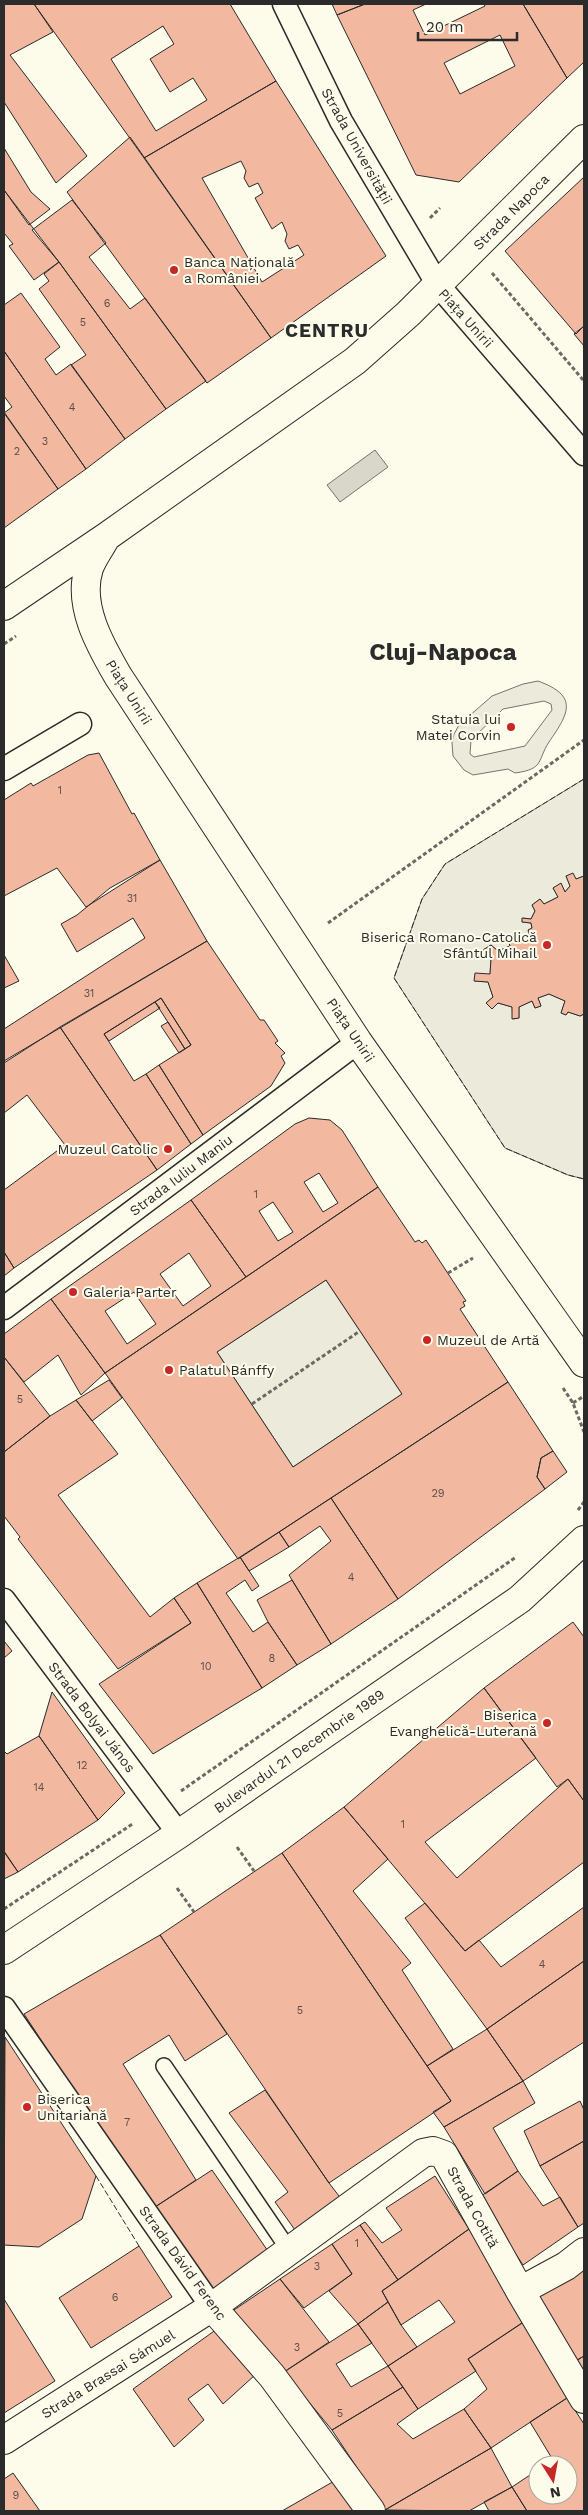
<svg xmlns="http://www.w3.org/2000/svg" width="588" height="2515" viewBox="0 0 588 2515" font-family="'Work Sans',sans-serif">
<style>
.green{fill:#ecebdb;stroke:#74746e;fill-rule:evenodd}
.water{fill:#d8d7c9;stroke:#74746e}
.building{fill:#f2b8a0;stroke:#2b2b2b;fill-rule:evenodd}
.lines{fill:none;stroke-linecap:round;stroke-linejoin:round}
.service-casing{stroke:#2b2b2b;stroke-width:18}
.pedestrian-casing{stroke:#2b2b2b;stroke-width:25}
.minor-casing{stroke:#2b2b2b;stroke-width:30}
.primary-casing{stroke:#2b2b2b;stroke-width:30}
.path{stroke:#6a6964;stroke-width:3;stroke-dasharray:4 2.5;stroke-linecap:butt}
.service{stroke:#fdfbea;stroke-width:15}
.pedestrian{stroke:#fdfbea;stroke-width:22}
.minor{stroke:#fdfbea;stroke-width:28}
.primary{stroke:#fdfbea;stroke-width:28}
.fence{stroke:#2b2b2b;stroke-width:1;stroke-dasharray:6 2.5;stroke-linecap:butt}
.poi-dot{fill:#c62828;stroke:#fdfbea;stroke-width:2}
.labels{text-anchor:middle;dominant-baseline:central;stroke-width:4;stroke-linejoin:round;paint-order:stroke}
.number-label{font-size:11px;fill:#5d4e48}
.street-label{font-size:14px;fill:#2b2b2b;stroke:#fdfbea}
.poi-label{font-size:14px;fill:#2b2b2b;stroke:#fdfbea;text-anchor:start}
.district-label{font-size:19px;font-weight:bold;letter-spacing:1px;fill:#2b2b2b;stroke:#fdfbea}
.town-label{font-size:24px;font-weight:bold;fill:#2b2b2b;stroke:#fdfbea}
</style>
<rect width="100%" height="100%" fill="#fdfbea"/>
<path class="green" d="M538,681C579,696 569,713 549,742C537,760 545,769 515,773L508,769L473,775L464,770L453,756L452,743L454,734L459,725L492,696L523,684ZM544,701L551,704L552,710L525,746L474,757L470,754L471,740L503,709Z
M584,779V876L576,879L566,876L570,886L565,892L561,884L553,888L558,897L544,904L540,899L532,905L535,911L531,919L523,918L522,922L531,923L532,928L528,931L531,938L518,943L514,934L507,937L510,946L498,951L491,945L483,950L491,959L490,974L475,981L488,982L493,997L486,1003L492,1009L498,1003L512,1007L513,1019L519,1018V1007L532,1001L535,1008L541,1006L538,998L549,994L565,1001L561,1013L566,1015L568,1012L580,1016L584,1014V1179L568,1175L505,1148L394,978L422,899L445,864Z
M326,1280L402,1394L293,1467L217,1352Z"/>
<path class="water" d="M375,450L388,467L340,502L327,485Z"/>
<path class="building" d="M4,4H34L53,32L10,55L87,156L56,183L4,102Z
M34,4H230L276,81L144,158ZM163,26L174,44L150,59L170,92L193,78L207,100L156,131L111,59Z
M332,4H365L337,15Z
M365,4H426L413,10L425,35L485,6L484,4H523L567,78L459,182L416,175L337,15ZM500,35L515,66L460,94L444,63Z
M523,4H584V62L567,78Z
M276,81L386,256L271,338L144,158ZM241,161L246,171L244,178L249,187L258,183L263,193L255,198L272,229L282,222L287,234L285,241L289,249L298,245L304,255L262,282L202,178Z
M130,137L271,338L207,383L67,192Z
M4,148L31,192L50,209L29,225L4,190Z
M584,177V326L576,334L505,251Z
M4,190L59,262L34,280L9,246L13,244L4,233Z
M72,200L106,243L89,257L130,309L145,298L206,381L166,409L59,262L32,230Z
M59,262L166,409L125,439L71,365L86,355L39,289L49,281L44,274Z
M21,293L60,347L45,359L56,375L71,364L125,439L86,469L4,351V305Z
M584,326V346L574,334Z
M4,351L86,469L58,489L4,413L12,407L4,396Z
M4,412L58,489L4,528Z
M99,753L132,814L134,813L160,860L86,907L57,868L4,896V800L31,783L33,786L88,755Z
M160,860L207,941L4,1061V1029L145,938L133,918L77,952L61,924L77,915L110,888Z
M573,873L576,879L584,876V1014L580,1016L568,1012L566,1015L561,1013L565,1001L549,994L538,998L541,1006L535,1008L532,1001L519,1007V1018L512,1019V1007L498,1003L492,1009L486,1003L493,997L488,982L474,981L475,973L490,974L491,959L483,950L491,945L498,951L510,946L507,937L515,934L518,943L531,938L528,930L532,928L531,923L522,922V918L531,919L535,911L532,905L540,899L544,904L558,897L553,888L561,883L565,892L570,886L566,876Z
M207,941L260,1020H264L278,1041L275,1043L285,1053L281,1056L285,1063L271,1086L203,1135L159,1065L191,1045L161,998L104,1034L134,1081L146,1074L191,1144L157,1170L60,1027Z
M4,955L19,981L4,988Z
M161,998L191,1045L185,1049L155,1002Z
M155,1002L160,1008L109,1041L104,1034Z
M168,1022L185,1049L179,1053L161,1026Z
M60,1027L157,1170L14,1268L4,1252V1190L65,1145L27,1095L4,1113V1063Z
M159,1065L203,1135L191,1144L146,1074Z
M309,1118L330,1120L342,1130L378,1187L246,1277L191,1200L295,1124ZM319,1173L338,1203L323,1212L304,1182ZM273,1202L293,1232L278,1241L259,1211Z
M378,1187L415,1242L419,1240L422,1243L426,1240L466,1301L463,1302L465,1306L460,1309L508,1382L238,1559L105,1373ZM326,1280L402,1394L293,1467L217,1352Z
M191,1200L246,1277L105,1373L51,1299ZM189,1253L211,1286L183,1306L160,1274ZM134,1292L156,1324L127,1344L105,1311Z
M4,1252L14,1268L4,1276Z
M51,1299L105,1373L81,1395L58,1355L24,1382L4,1357V1334Z
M4,1357L50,1416L4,1452Z
M109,1380L122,1398L92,1421L76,1400Z
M508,1382L553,1451L541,1458L537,1477L545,1489L398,1599L331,1498Z
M76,1400L118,1454L58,1495L150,1617L174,1598L191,1623L118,1669L18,1539L20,1537L4,1516V1452L50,1416Z
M553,1451L567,1472L545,1489L537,1477L541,1458Z
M331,1498L398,1599L331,1644L289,1575L331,1541L320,1526L289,1547L279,1532Z
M279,1532L289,1547L249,1571L240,1557Z
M240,1557L259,1586L252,1591L245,1580L226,1593L253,1632L268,1622L297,1665L262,1688L197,1583Z
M292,1580L331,1644L297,1665L268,1622L257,1600Z
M197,1583L262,1688L153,1754L99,1684L191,1623L174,1598Z
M573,1622L584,1637V1801L568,1779L557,1787L484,1688Z
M4,1641L12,1651L4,1658Z
M484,1688L536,1758L425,1842L457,1878L568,1779L584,1801V1862L465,1951L344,1807Z
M52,1692L125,1793L98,1820L39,1736Z
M39,1736L98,1820L18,1872L4,1852V1751L7,1754Z
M344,1807L388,1859L353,1891L411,1963L402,1970L453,2049L427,2066L282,1853Z
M4,1851L18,1872L4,1879Z
M282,1853L451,2101L329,2183L160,1935Z
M425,1903L465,1951L479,1940L501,1967L584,1907V1961L487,2029L405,1918Z
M160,1935L227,2034L185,2061L169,2035L123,2064L196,2180L152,2209L24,2014Z
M584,1961V2042L523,2081L487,2029Z
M487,2029L523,2081L444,2127L433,2112L451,2101L427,2066Z
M5,2037L96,2176L82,2219L39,2247L4,2245Z
M523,2081L535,2103L493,2128L518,2171L485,2194L444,2127Z
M265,2090L329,2183L346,2205L300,2237L275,2202L288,2192L229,2113Z
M580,2101L584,2110V2141L540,2166L524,2131Z
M584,2141V2223L578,2227L540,2166Z
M212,2170L270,2254L214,2293L152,2209Z
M518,2171L543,2206L560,2197L578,2227L523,2265L478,2198Z
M435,2176L469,2229L398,2280L360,2225L365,2222L382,2243L402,2230L386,2208Z
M360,2225L398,2280L382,2291L388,2302L358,2324L329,2291L352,2274L332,2244Z
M469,2229L525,2321L468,2359L476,2371L418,2409L388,2366L455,2322L439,2300L401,2325L382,2291Z
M332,2244L352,2274L304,2308L280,2279Z
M139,2246L172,2297L91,2348L59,2298Z
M584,2263V2356L574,2362L534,2292Z
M280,2279L329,2342L284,2372L228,2314Z
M4,2299L55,2381L4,2413Z
M388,2302L401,2325L417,2347L388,2366L358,2324Z
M525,2321L567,2398L491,2448L464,2409L487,2389L468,2359Z
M358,2324L372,2343L336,2364L351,2387L388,2366L403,2387L332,2430L284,2372Z
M217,2329L255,2375L223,2404L208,2384L188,2399L204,2420L174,2447L133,2389Z
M584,2356V2380L574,2362Z
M403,2387L418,2409L397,2424L413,2439L464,2409L491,2448L385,2510L332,2430Z
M567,2398L584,2424V2511H527L512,2487L536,2471L538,2495H551L553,2498L557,2495H568V2465H556L530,2422Z
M491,2448L512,2487L469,2511L385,2510Z
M13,2473L40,2511H4V2479Z
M336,2480L353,2511H282Z
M512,2487L527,2511H489L484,2502Z"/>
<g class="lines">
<defs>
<path id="service" d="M164,2066L289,2250"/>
<path id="pedestrian" d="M284,4L341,121L438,285L584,454
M4,769L80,724
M4,1308L358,1042
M4,1600L179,1834
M4,2008L212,2307"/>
<path id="minor" d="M520,2291L566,2266L584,2252
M212,2307L272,2376L371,2511
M4,2440L212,2307L423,2153L433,2151L444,2155L520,2291L584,2399"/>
<path id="primary" d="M106,537C101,547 93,557 89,568C77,605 100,645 118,676L358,1042L584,1363
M4,606L106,537L355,361L408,314L584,139
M4,1950L179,1834L520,1599L584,1540"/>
</defs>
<use href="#service" class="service-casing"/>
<use href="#pedestrian" class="pedestrian-casing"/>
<use href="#minor" class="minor-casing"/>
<use href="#primary" class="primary-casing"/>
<path class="path" d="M430,218L440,208
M492,273L584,381
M4,644L16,636
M328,923L584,740
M448,1273L473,1258
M563,1388L573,1403L584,1432
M573,1403L584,1396
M252,1404L360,1331
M578,1510L584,1502
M181,1791L516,1557
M237,1847L254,1871
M177,1888L194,1912
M4,1909L134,1823"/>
<use href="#service" class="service"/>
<use href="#pedestrian" class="pedestrian"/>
<use href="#minor" class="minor"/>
<use href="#primary" class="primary"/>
<path class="fence" d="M584,779L445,864L422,899L394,978L505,1148L568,1175L584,1179
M96,2176L139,2246"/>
</g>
<g class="poi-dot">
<circle cx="174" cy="270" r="5"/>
<circle cx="511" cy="727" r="5"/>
<circle cx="547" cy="945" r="5"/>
<circle cx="168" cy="1149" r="5"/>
<circle cx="73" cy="1292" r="5"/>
<circle cx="427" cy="1340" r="5"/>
<circle cx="169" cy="1370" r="5"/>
<circle cx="547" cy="1723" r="5"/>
<circle cx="27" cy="2107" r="5"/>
</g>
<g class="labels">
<g class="number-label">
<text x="107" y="303">6</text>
<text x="83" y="322">5</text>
<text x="72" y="407">4</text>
<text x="45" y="441">3</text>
<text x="17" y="451">2</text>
<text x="60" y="790">1</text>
<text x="132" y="898">31</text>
<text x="89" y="993">31</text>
<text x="256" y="1194">1</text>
<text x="20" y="1399">5</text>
<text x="438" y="1493">29</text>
<text x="351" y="1577">4</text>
<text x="272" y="1658">8</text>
<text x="206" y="1666">10</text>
<text x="82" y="1765">12</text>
<text x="39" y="1787">14</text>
<text x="403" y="1824">1</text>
<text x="542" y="1964">4</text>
<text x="300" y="2010">5</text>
<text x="127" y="2122">7</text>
<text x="357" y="2243">1</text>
<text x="317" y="2266">3</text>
<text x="115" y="2297">6</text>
<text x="297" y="2347">3</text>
<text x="340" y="2413">5</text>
<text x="16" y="2495">9</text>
</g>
<g class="street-label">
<text transform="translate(357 146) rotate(61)">Strada Universității</text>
<text transform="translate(511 212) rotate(-45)">Strada Napoca</text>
<text transform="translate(466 318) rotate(48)">Piața Unirii</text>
<text transform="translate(129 692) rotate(58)">Piața Unirii</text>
<text transform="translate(351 1030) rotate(56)">Piața Unirii</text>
<text transform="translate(181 1175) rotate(-37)">Strada Iuliu Maniu</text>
<text transform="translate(92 1717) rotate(53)">Strada Bolyai János</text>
<text transform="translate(299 1751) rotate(-35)">Bulevardul 21 Decembrie 1989</text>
<text transform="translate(473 2207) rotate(61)">Strada Cotită</text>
<text transform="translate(183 2263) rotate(54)">Strada Dávid Ferenc</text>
<text transform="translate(108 2374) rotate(-32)">Strada Brassai Sámuel</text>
</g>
<g class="poi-label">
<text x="184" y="262">Banca Națională<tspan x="184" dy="16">a României</tspan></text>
<text x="501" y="719" text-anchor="end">Statuia lui<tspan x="501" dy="16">Matei Corvin</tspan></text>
<text x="537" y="937" text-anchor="end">Biserica Romano-Catolică<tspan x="537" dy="16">Sfântul Mihail</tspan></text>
<text x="158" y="1149" text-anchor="end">Muzeul Catolic</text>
<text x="83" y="1292">Galeria Parter</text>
<text x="437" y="1340">Muzeul de Artă</text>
<text x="179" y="1370">Palatul Bánffy</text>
<text x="537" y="1715" text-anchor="end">Biserica<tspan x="537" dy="16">Evanghelică-Luterană</tspan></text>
<text x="37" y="2099">Biserica<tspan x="37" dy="16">Unitariană</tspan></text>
</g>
<g class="district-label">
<text x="327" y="330">CENTRU</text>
</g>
<g class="town-label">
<text x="443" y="652">Cluj-Napoca</text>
</g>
</g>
<rect width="588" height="2515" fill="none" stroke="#2b2b2b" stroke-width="10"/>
<g transform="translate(553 2480) rotate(169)"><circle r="24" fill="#fdfbea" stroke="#a9a89e"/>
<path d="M0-4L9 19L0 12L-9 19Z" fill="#c62828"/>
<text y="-8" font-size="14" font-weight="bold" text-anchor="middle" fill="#2b2b2b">N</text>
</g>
<path d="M418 32v8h99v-8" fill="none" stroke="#2b2b2b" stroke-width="2.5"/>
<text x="426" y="32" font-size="15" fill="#2b2b2b" stroke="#fdfbea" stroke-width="4" paint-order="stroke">20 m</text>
</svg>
